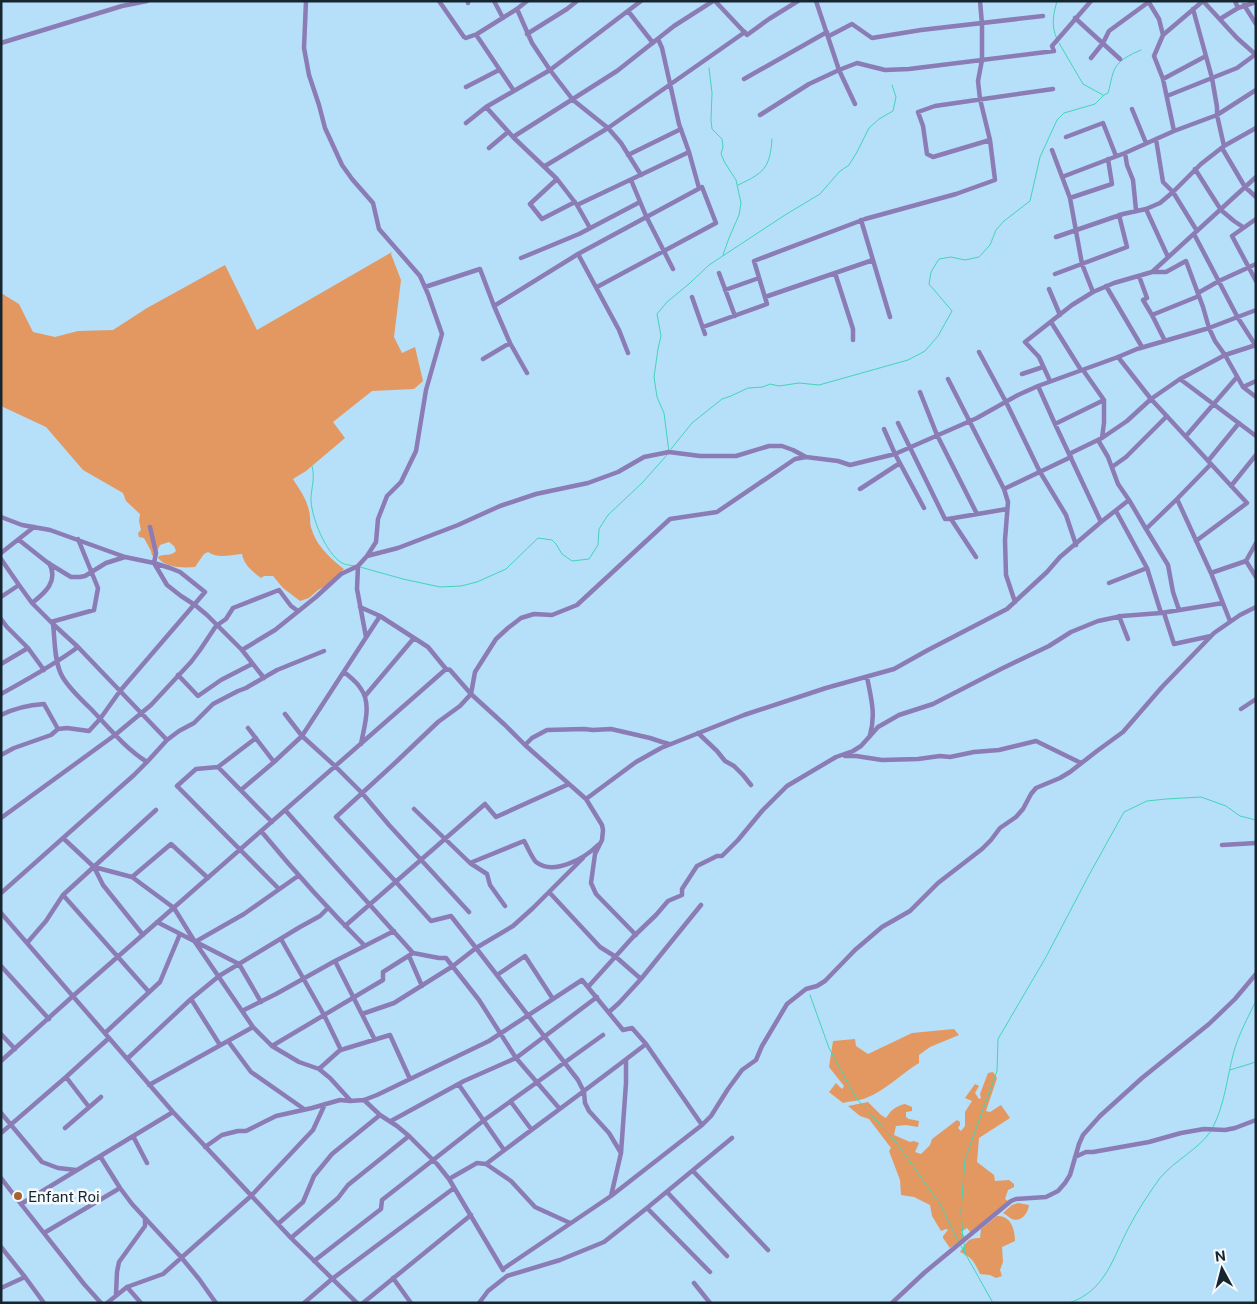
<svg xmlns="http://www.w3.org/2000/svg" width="1257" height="1304" viewBox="0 0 1257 1304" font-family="'Public Sans',sans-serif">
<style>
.green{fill:#e49861}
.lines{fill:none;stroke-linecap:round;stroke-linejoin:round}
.stream{stroke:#42d5b7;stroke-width:1}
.street{stroke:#8b7cb5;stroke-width:4.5}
.poi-dot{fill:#a56330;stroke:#f6fafd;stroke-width:2}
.labels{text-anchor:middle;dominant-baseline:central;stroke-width:5;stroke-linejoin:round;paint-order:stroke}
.poi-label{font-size:15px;fill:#162630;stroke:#f6fafd;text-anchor:start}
</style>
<rect width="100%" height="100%" fill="#b6dff9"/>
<path class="green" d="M392,252L391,254L401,280L394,337L402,353L415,347L423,381L414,389L372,391L333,422L345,438L306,471L293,479C299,489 307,499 309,511C311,517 309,524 312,530C316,545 332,560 344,569L326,586L318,590L309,598L300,601L283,588L273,576H264L261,578C252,571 244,565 242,554C229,555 219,559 208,552L204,554L195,567C184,568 166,568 158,558L159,556C165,554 172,556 176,551L174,546L169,542L160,545L156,553L152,556L151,551L144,538L139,537L138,533L141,530L139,521L140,514L126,501L123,493L83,470L46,427L1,406V293L19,304L33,332L55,337L78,331L113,330L147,308L225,265L257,330Z
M954,1029L959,1035L930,1047L919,1055V1063C901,1074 886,1090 866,1098C859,1101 851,1101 843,1103L829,1092L836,1083L842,1089L844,1086L829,1067L833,1041L855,1039L856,1046L868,1054L912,1033Z
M993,1072L997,1078L986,1111L990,1112L1001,1105L1010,1118L979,1138L977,1162L994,1175L995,1181L1009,1180L1014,1184V1187L1008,1190L1005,1199L1008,1201L971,1233L967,1228L961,1232L965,1237L950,1248L943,1238V1236L948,1230L946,1229L941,1231L932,1216L930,1205L914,1197L901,1195L900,1180L889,1151L891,1148L869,1119L860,1116L848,1106L868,1102L881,1115L886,1118C891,1110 896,1106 905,1104L912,1107V1111L906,1112V1117L909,1119L919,1121L918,1127L906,1125L896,1126L894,1135L910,1142L914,1141L919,1143L915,1152L921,1154L930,1145L932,1139L957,1120L960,1122V1125L958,1128L961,1131L965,1126V1112L972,1101L965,1098L975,1084L979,1086L975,1093L979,1099L981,1098L980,1094L988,1073Z
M1018,1203L1029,1205C1028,1214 1020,1224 1010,1218C1008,1216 1005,1214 1003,1213L1012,1205Z
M997,1216C1011,1215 1015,1230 1015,1241L1002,1247L1003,1262L1000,1270L1002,1276L996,1278L990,1275L980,1274C975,1263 972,1257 960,1252C967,1242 967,1238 980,1238L981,1229Z"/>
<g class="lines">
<path class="stream" d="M1057,1C1053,15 1051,26 1057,39
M1059,43L1083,84L1103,95
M709,68L712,93L711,120L712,129L722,139L723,147L721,154L725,163L736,180L741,203L739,215L729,238L723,255
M738,185C764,173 770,168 772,139
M671,449L692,423L722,399L731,396L748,388L763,387L770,384L779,386L799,383L819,385L908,360L925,351L938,336L952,311L929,284L931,272L939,259L951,257L965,260L979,257L990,245L996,230L1004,221L1030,201L1040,157L1057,120L1064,113L1095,104L1104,95L1108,93C1110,87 1111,79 1113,73C1117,60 1130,55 1141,50
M669,452L664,413L657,397L654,377L658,349L661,336L657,314L667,302L690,283L709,265L785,215L820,194L839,172L849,165L857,152L869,128L879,119L893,111L896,97L892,85
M312,466C315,477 312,486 311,497C310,515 326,554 342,563C345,565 350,565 354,566
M360,567L403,579L440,587L461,586L477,582L506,569L538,538L552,540L556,544L562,554L572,561L589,559L598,545L599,529L608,515L642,483L667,455
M810,995L829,1048L856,1098L896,1142L940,1204L959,1243
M1230,1070L1256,1062
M1213,1127C1225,1104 1227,1077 1234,1051C1239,1034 1248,1017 1256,1001
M963,1239L961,1211L965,1159L997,1071L998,1039L1046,957L1089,875L1124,812L1147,801L1166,799L1201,797L1226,806L1240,816L1256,820
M964,1243L965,1255
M961,1246L993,1303
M1069,1303C1106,1291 1113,1257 1129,1227C1138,1210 1149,1193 1160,1178C1175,1160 1198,1150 1211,1131"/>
<path class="street" d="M439,1L464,37L466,38L477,34
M468,1V3
M494,1L503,18
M715,1L747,35L769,19L798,1
M1148,1L1159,19L1163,35
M1203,1L1237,38L1255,54
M1235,1L1238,8
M1244,5L1256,24
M517,9L532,43L550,70L573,100L608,128L621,143L641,175
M1193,9L1212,78L1217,107V115L1224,146
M628,11L653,43
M1075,18L1120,59
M1220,19L1238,8L1256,2
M527,34L567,9L577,1
M829,36L852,24L872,38L921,30L1043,16
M658,39L662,48L679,124L689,152L699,188
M1,43L122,6L147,1
M1091,58L1103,43L1109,31L1150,1
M744,79L827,32
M1163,79L1206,56
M466,87L499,70
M514,91L477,36V34L517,9L527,1
M1167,96L1237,68L1256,54
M855,104L839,70L857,63L885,70L909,69L1054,51L1052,46L1091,1
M486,107L513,137L557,179L577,205L590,228
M1132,109L1146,143
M760,115L809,84L839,70L816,1
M466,123L486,107L550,70L641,1
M1174,131L1163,79L1154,56L1163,35L1203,1
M513,137L617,71L674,26L713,1
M1066,137L1103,123L1116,156
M1156,139L1163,182L1173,192L1197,231
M990,140L933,157L927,154L923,126L918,112L935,106L1053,89
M489,148L508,132
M1222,148L1245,187L1256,197
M1052,150L1070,198L1082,264L1093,292L1114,283L1152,272L1256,177
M1125,153L1127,165L1133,180L1136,210
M628,155L681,129
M545,166L608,128L745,32
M1195,169L1221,210L1234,221L1243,227
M1062,177L1125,153L1174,131L1217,115L1256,90
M557,179L530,204L542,219L575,202
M631,180L646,216L673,269
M1070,198L1112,184L1108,159
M577,205L689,152
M1146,209L1168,257
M1256,219L1232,236L1256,281
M861,220L890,317
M1194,234L1238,318L1256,346
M1056,237L1123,214L1146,209L1160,203L1173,192L1201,164L1224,146L1256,128
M578,254L619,330L628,353
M521,258L579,234L640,202
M719,273L735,316
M835,273L853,329V340
M1055,274L1127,247L1119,215
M1139,276L1147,298L1143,300L1152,315L1165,341
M1106,286L1142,347
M425,287L480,269L494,306L510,343L527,373
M1049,289L1060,315
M725,290L759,278
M1198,293L1219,281L1256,264
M692,297L705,334
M765,297L873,260
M494,306L578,254L702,187L716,223L597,287
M1152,315L1199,296
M1051,322L1081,370
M703,327L767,304L754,261L865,219L956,194L995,180L990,140L980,99L978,81L982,60V24L980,1
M1256,345L1225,355L1243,387L1256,381
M979,352L1006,402L1040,472L1066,515L1076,545
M1118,357L1151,399L1247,503L1196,541
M483,359L510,343
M1083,370L1104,400V423L1102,438
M1022,374L1043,367
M948,379L1004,489L1008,502L1005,540L1006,575L1015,602
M1180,379L1256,436
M1050,381L1039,357L1025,342L1072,305L1093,292
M1038,386L1055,424L1101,522
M1243,387L1256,397
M920,392L937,435L977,514
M898,423L945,519H948L1007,509
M1055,424L1104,400
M884,429L895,454L924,508
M1186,436L1237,377
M1069,454L1102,438L1127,421L1151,399L1180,379L1225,355L1215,341L1209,328L1203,307L1186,261L1166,272H1152
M1208,461L1239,423
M1112,467L1126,457L1167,416
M1231,486L1256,455
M860,489L900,463
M1004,489L1071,457
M1177,499L1211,573L1230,621
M1129,500L1146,529L1177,499L1211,464
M1116,511L1147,568L1161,613
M1,517L22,525L50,530L125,557L154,563L170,568L180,572L205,592L120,691L100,719L89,731L67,728L58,729
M951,519L976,557
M150,527L156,553L154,563L167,585L181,596L195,605L207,615L242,650L264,678
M1146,529L1168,565L1173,592L1179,610
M19,540L48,563L71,577H80L85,576L106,563L125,557
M1,553L34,527
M367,556L398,548L458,525L500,506L536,494L588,483L618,472L644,457L669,452L700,456H736L769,446H782L793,450L806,457
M1,559L19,585L1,597
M1246,561L1256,577
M358,566L357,589L366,637
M1211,573L1246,561L1256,543
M1109,583L1147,568
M19,585L32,603L53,624C55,640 54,659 61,674C67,687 81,699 91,709C109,728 125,748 147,762
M32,603C45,593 59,581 49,563
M360,607L380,616L428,647L446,669L450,670L471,694
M1164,613L1174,644L1211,636
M1119,616L1128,639
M1,619L7,627L28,648L44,670
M51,622L94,610L98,588L78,539
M53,624L78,647L167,740
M242,650L275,630L316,597L341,574L358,566L367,556L376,542L378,519L387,496L401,482L416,451L426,390L442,334L428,294L420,276L379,229L373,203L352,179L342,165L325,128L319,105L309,75L304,48L306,1
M1,664L28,648
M344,672C350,677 357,682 361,689C372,704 364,727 361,744
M178,675L198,696L221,680L252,664
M867,677C871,698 876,714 870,735
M1,694C28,679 54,665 78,647
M471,694L475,672L496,639L508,628L521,618L534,614L552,615L577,605L670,519L717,512L795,459L806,457L838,461L850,465L895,454L977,418L1018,395L1038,386L1118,357L1137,349L1209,328L1256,310
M365,696L414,638
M1241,709L1256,699
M285,714L302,736L335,766L362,793L389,825L469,912
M1,715C15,708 29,705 44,704L58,729L51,735L14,748L1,755
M248,728L274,762
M698,733L717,751L725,761L734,766L743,775L751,785
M525,745L532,738L547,730L584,729L593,730L611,729L650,738L662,742L669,744
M845,756H856L882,760L918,759L940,756L950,757L974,752L999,750L1036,741L1081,763
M218,767L256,738
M241,790L274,762L302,736L380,616
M586,799L636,762L661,748L744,715L826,688L894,669L928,650L1007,609L1047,572L1060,557L1101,522L1129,500L1118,484L1108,457L1098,440
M414,809L470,863L487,874L490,885L505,906
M285,810L413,953L439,958H446L479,1000L516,1058L559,1108
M1,818L115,735L151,705L191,662L200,650L216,626L226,619L233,608L279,590L291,606L298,611
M272,822L218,767L196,769L177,786L279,889
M261,831C294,871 328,909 365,946
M63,838L94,867L132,877L174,908L195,942L253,1027L272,1046L299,1062L319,1069L330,1078L350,1100
M1222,845L1256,843
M583,858L533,908L513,926L476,948L451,916L431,921L396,882L336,817L396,762L438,722L460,706L471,694L505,725L525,745L586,799L602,825L603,830L602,840L595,854L591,883L596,894L636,935
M470,863L524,841C527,846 532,858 536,862C554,876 585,858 598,845
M94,867L103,885L143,935
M132,877L171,844L208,878
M549,892L600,947L616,957L641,979
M1,893L134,775L147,762L167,740L179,731L194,723L213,704L238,691L246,688L277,670L324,651
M63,895L149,992
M1,913L173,1112L291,1238L357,1303
M157,922L239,964L261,1002
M345,926L485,804L496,817L569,784
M281,939L324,1015L341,1050
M195,942L244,914L298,876
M27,943L46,921L63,895L156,810
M409,956L422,986
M335,961L375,1040
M1,966L49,1019
M497,975L525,956L553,999
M588,987L633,937L656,915L668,901L682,895V889L697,866L717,856H722L738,840L762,811L787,786L836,757L853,751L861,746L878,727L899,715L933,704L1001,669L1049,646L1071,632L1098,621L1122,616L1161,613L1223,603
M191,999L220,1045
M242,1011L276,994L335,961L394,931
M609,1012L619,1003L641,979L701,905
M362,1014L394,1003L453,966L476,948L578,1080L584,1092L585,1103L589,1111L609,1133L621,1153
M105,1033L160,982L180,934
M1,1034L15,1049
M228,1041L251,1072L304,1109
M272,1046L383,980V972L413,953
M127,1059L191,999L219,976L300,927L320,916L328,908
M1,1061L73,996L446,669
M319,1069L339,1051L344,1049L390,1035L410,1079
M66,1077L89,1107
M149,1085L253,1027
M459,1085L504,1150
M364,1100L380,1115L397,1126L409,1136L437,1164L449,1179L503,1270
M511,1102L531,1129
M1,1113L42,1162L58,1168L76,1170
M391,1121L464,1081L516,1058L597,997
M65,1128L101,1097
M1,1133L66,1077L109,1038
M133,1136L147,1163
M205,1147L222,1135L238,1131H246L276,1116L312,1108L340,1100L350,1101L364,1100L377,1095L489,1041L582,980L623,1030L632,1028L646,1044L702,1125
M100,1156L120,1188L132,1204L181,1257L199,1279L216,1303
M1075,1157L1086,1152H1093L1149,1142L1181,1133L1204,1129L1225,1130L1235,1128L1256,1120
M486,1164C539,1124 593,1085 646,1044
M693,1171L768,1250
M1,1178L21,1204L84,1284L101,1303
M449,1179L477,1163L486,1164L511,1181L535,1207L570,1223
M667,1192L727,1256
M611,1196L621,1153L626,1083V1060
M21,1204L173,1112
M647,1208L710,1272
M278,1224L303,1202L314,1176L332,1154L380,1115
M44,1233L120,1188
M291,1238L338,1198L348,1185L409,1136
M1,1247L25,1277
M314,1261L381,1209L382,1200L483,1121L603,1035
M503,1269L611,1196L702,1125L711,1116L728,1089L742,1070L756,1060L762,1046L787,1004L806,989L817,986L825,981L855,950L882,927L910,911L938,883L982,849L991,840L1000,828L1016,817L1023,809L1031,794L1036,788L1060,778L1070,772L1097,751L1123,732L1162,687L1214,633L1240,615L1256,607
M393,1278L411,1303
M694,1283L710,1303
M127,1287L141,1303
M1,1288L25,1277L44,1303
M116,1294L117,1272L119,1262L145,1226V1218
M107,1303L127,1287L163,1274L251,1196L313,1130L325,1104
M304,1303L332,1279L454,1188
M363,1303L471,1215
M479,1303L488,1291L507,1276L560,1260L604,1242L647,1208L732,1138
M892,1303L924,1273L1011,1201L1016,1199L1046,1197L1058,1191L1065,1183L1070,1175L1079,1144L1083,1135L1100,1116L1142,1078L1209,1024L1235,999L1256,974"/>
</g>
<circle class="poi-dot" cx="18" cy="1196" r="5"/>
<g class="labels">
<g class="poi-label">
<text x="28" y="1196">Enfant Roi</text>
</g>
</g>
<rect width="1257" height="1304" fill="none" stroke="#162630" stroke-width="5"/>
<g transform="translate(1222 1269) rotate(353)" stroke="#f6fafd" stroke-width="4" paint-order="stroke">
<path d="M0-4L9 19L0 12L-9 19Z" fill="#162630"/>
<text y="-8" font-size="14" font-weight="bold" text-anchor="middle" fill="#162630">N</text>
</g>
</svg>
